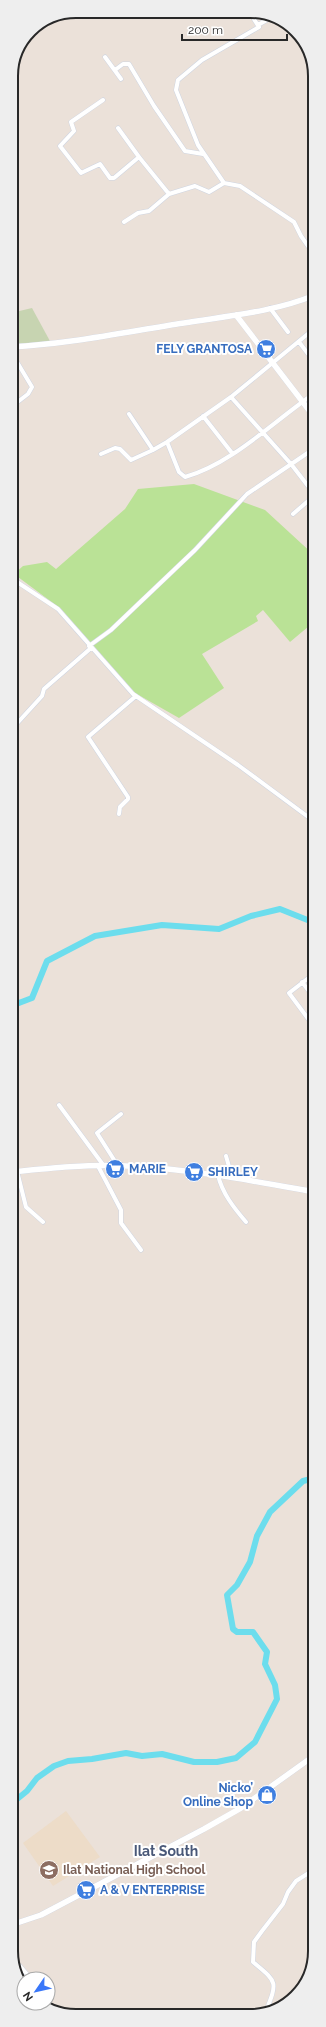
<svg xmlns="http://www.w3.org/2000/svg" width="326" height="2027" viewBox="0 0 326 2027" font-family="Raleway,sans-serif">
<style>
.education{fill:#eddcc8}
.green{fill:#bae296}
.cemetery{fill:#c7d4b1}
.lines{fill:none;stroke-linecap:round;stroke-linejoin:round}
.river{stroke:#6cdded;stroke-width:6}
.street-casing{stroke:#cfd5e1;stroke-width:5}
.secondary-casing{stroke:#cfd5e1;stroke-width:6}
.street{stroke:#fff;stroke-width:4}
.secondary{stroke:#fff;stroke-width:5.5}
.labels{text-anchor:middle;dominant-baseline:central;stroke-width:4;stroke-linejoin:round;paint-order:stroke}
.shop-label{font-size:12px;font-weight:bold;fill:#366cbe;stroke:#fff;text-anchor:start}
.education-label{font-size:12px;font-weight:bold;fill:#785e54;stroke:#fff;text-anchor:start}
.quarter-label{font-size:14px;font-weight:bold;fill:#495878;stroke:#fff}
.rim{fill:none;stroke:#282828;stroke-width:2}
</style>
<rect width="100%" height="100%" fill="#ebe1d9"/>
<path class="education" d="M66,1811L100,1857L53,1886L23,1843Z"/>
<path class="green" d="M194,484L265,510L315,556V621L290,642L263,610L256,616L258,621L202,654L224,688L179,718L135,693L61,609L14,574L23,566L47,562L56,569L125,509L138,489Z"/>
<path class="cemetery" d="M32,308L51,343L11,344V313Z"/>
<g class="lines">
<path class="river" d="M11,1006L32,998L47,961L95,936L162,925L219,929L251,916L280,909L315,923
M11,1804L27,1791L37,1778L54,1766L68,1761L92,1759L126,1753L142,1756L162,1754L194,1762H217L236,1758L255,1742L277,1699L275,1685L265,1664L267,1652L253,1632H237L233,1629L227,1595L237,1585L250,1562L257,1536L270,1512L303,1481L315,1478"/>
<defs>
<path id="street" d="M258,25L272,17
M105,57L121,79
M115,70L123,64H129L154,106L185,151L203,154
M103,100L71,122L74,131L60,146L81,173L100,164L110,178H114L139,157L169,194L195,186L209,192L224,183L240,186L294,222L301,236L315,256
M118,128L139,157
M224,183L198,145L176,90L178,80L202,60L259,27L250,13
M124,222L138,213L149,211L169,194
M270,308L288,332
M299,342L315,363
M11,352L32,387L28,394L11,407
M231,397L291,464L315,495
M129,414L153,450
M203,416L232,453
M167,442L179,472L185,477C232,464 275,420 315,393
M101,454L115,448L120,449L131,460L153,450L167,442L231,397L315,328
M293,514L315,495
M11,578L58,609L133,694L238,765L315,822
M89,646L111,630L133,609L195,550L247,494L315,448
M11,730L42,696L44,689L91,648
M119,814L120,807L128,799V797L88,737L136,696
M315,973L289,993L315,1028
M302,982L315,999
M59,1105L104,1166
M226,1156L232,1177
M98,1166L121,1210V1223L141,1250
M118,1166L97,1133L121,1114
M17,1171L26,1207L43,1222
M218,1175C222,1193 234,1208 246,1222
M17,1968L20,1966L31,1979
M266,2011C278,1981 277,1982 253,1962L254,1942L262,1931L283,1904L288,1892L296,1881L315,1869"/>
<path id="secondary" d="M236,315L315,418
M11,347C69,344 126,332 184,323C227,316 274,312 315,295
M11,1172C50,1168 88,1164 127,1166C191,1169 253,1181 315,1192
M11,1925L41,1915L204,1829L241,1808L315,1755"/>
</defs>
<use href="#street" class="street-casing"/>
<use href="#secondary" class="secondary-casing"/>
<use href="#street" class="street"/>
<use href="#secondary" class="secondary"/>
</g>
<defs>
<symbol id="supermarket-disc" viewBox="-11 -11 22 22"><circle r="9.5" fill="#3f7fe0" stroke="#fff"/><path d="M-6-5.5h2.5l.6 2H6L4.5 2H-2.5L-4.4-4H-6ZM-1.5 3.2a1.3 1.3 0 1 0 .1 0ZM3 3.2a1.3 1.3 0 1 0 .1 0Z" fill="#fff"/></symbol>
<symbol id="shop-disc" viewBox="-11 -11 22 22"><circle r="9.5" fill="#3f7fe0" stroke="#fff"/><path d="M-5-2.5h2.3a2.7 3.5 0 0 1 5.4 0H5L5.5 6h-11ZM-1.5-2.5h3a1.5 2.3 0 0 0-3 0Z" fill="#fff"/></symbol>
<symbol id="school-disc" viewBox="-11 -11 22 22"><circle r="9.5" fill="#8d6e63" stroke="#fff"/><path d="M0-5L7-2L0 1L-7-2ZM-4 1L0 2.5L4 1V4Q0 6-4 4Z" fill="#fff"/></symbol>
</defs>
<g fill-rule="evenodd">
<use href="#supermarket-disc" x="255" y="338" width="22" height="22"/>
<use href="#supermarket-disc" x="104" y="1158" width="22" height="22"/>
<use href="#supermarket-disc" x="183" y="1161" width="22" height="22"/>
<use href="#shop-disc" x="256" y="1784" width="22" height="22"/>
<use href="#school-disc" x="38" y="1859" width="22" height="22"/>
<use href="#supermarket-disc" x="75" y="1879" width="22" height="22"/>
</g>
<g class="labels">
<g class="shop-label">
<text x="252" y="349" text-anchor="end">FELY GRANTOSA</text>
<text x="129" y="1169">MARIE</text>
<text x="208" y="1172">SHIRLEY</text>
<text x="253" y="1788" text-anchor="end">Nicko’<tspan x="253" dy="14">Online Shop</tspan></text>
<text x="100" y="1890">A &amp; V ENTERPRISE</text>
</g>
<g class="education-label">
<text x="63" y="1870">Ilat National High School</text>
</g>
<g class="quarter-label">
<text x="166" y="1851">Ilat South</text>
</g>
</g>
<path d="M0 0H326V2027H0ZM76 18H250A58 58 0 0 1 308 76V1951A58 58 0 0 1 250 2009H76A58 58 0 0 1 18 1951V76A58 58 0 0 1 76 18Z" fill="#eee" fill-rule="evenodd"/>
<path class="rim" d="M76 18H250A58 58 0 0 1 308 76V1951A58 58 0 0 1 250 2009H76A58 58 0 0 1 18 1951V76A58 58 0 0 1 76 18Z"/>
<g transform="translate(36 1991) rotate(236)"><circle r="19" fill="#ffffff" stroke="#a9a9a9"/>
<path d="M0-3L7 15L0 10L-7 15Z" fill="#3977f9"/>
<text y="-6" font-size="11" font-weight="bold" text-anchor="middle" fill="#282828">N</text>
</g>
<path d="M182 34v6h105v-6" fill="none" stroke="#282828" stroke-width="2"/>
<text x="188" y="34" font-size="12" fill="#282828" stroke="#ffffff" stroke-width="3" paint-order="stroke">200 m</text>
</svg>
